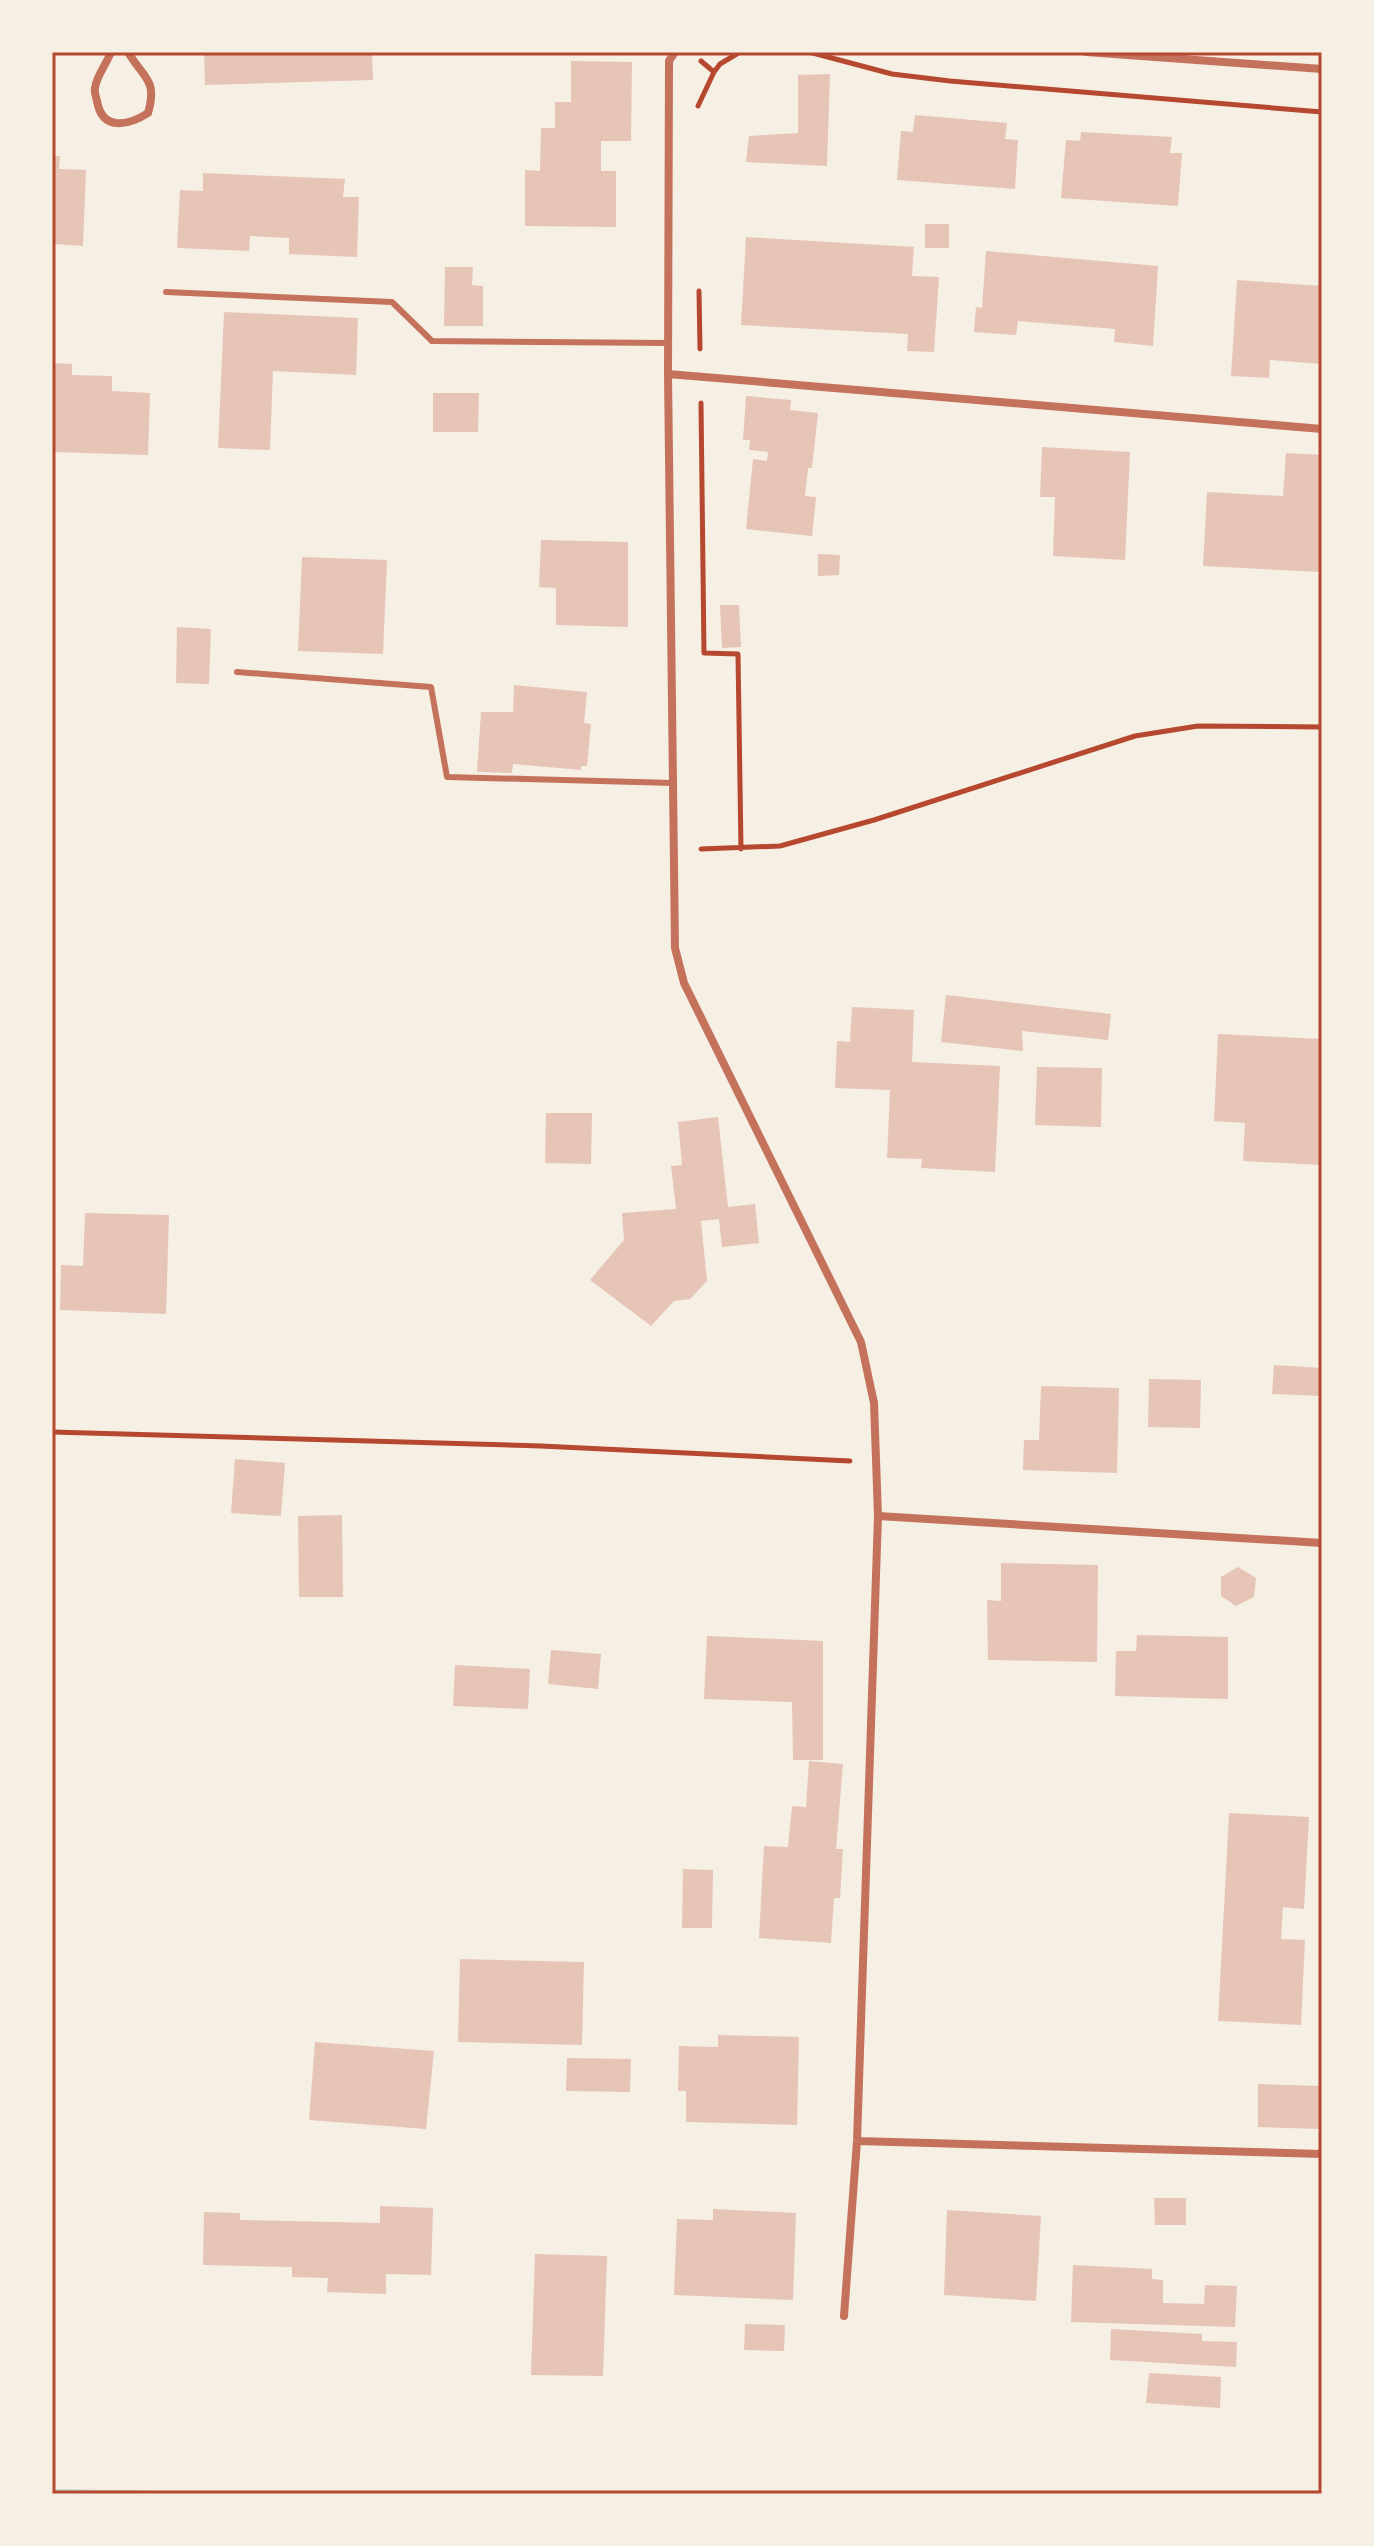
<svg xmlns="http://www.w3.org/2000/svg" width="1374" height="2546" viewBox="0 0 1374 2546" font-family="Merriweather,serif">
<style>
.water{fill:#c9d6d2}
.building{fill:#e6c5b7}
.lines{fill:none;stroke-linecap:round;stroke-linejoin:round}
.path{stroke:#b5482f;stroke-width:5}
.service{stroke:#c5725c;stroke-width:6}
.minor{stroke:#c5725c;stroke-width:8}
.neatline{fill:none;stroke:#b5482f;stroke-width:3}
</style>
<rect width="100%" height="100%" fill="#f6efe4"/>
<path class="water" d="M52,2489L349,2494H52Z"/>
<path class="building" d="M204,52H372L373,80L205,85Z
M571,61L632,62L631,141H601V171H616V227L525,226V170L540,171L541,128H555V102H571Z
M830,74L827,166L746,162L749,136L798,133V75Z
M915,115L1007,123L1005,139L1018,140L1015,189L897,180L901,131L913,132Z
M1081,132L1172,137L1170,153H1182L1178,206L1061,198L1066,140L1080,141Z
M52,156H60L59,169L86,170L83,246L55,244V250H52Z
M203,173L345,179L343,197H359L357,257L289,254V238L250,236L249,251L177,248L180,190L203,191Z
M925,224H949V248H925Z
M746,237L914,247L912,276L939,277L934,352L907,351L908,334L741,325Z
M986,251L1158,266L1153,346L1114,342L1115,329L1018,321L1016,335L974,332L976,307L982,308Z
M445,267H473L472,285L483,286V326H444Z
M1237,280L1322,286V364L1270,360L1269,378L1231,376Z
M224,312L358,318L356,375L273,371L270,450L218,448Z
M52,363L72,364V375L112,376V391L150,393L148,455L52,452Z
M433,393H479L478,432H433Z
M746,396L791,400L790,410L818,413L812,468H808L805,496L816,497L812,536L746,529L753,459L767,461L768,452L749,450L750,440H743Z
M1042,447L1130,452L1125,560L1053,556L1055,497H1040Z
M1286,453L1322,455V572L1203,566L1207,492L1283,496Z
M541,540L628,542V627L556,625V588L539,587Z
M818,554L840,555L839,575L818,576Z
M302,557L387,560L383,654L298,651Z
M720,605H739L741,647L722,648Z
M177,627L211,629L209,684L176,683Z
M514,685L587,692L584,723L591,724L587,766H581V770L513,764L512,773L477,772L481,712H513Z
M946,995L1111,1014L1108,1040L1022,1031L1023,1051L941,1042Z
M852,1007L914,1010L912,1062L1000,1066L995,1172L921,1168L922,1159L887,1158L890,1090L835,1088L837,1041L850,1042Z
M1218,1034L1322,1039V1165L1243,1161L1245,1123L1214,1121Z
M1037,1067L1102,1068L1101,1127L1035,1125Z
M546,1113H592L591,1164L545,1163Z
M718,1117L728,1207L755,1204L759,1243L722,1247L719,1219L701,1221L707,1281L690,1299L674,1301L651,1326L590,1280L624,1240L622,1213L676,1209L671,1166L682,1165L678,1122Z
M85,1213L169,1215L166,1314L60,1310L61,1265L83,1266Z
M1274,1365L1322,1368V1396L1272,1394Z
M1149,1379L1201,1380L1200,1428L1148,1427Z
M1041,1386L1119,1388L1117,1473L1023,1470L1024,1440H1039Z
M235,1459L285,1463L281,1516L231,1513Z
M342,1515L343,1597H299L298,1516Z
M1001,1563L1098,1565L1097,1662L988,1660L987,1600L1001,1601Z
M1238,1567L1256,1578L1254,1597L1236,1606L1221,1596V1577Z
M1137,1635L1228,1637V1699L1115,1696L1116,1651H1136Z
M707,1636L823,1641V1760H793L792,1702L704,1699Z
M551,1650L601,1654L598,1689L548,1684Z
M455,1665L530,1669L528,1709L453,1706Z
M809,1761L843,1764L836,1849H843L840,1898H834L831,1943L759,1938L764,1846L788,1847L792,1806L806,1807Z
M1229,1813L1309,1817L1304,1909L1283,1907L1281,1939L1305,1940L1301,2025L1218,2021Z
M683,1869L713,1870L712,1928H682Z
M460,1959L584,1962L582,2045L458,2042Z
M718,2035L799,2037L797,2125L686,2122V2091H678L679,2046L718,2047Z
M315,2042L434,2051L426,2129L309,2120Z
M567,2058L631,2059L630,2092L566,2091Z
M1258,2084L1322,2086V2129L1258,2127Z
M1154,2198H1186V2225H1155Z
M380,2206L433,2208L431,2275L386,2274V2294L327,2292L328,2278L292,2277V2267L203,2265L204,2212L240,2213V2220L380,2223Z
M713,2209L796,2213L793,2300L674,2295L677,2219L713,2220Z
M947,2210L1041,2216L1036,2301L944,2295Z
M535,2254L607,2256L603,2376L531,2375Z
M1073,2265L1152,2269V2279L1163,2280V2303L1204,2304L1205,2285L1237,2286L1235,2327L1071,2322Z
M745,2324L785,2325L784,2351L744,2350Z
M1111,2329L1202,2334V2341L1237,2342L1236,2367L1110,2360Z
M1149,2373L1221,2377L1220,2408L1146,2403Z"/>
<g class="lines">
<path class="path" d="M809,52L892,74L950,81L1322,112
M714,72L720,64L740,52
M698,106L714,72L701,61
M699,291L700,349
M701,403L704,653L738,654L741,849
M701,849L780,846L874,820L1135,736L1198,726L1322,727
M52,1432L541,1446L850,1461"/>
<path class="service" d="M166,292L392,302L432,341L668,343
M237,672L431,687L447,777L673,783"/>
<path class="minor" d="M111,52C107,63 96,77 95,88C94,92 96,97 97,101C102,131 128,126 148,113C158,79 143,78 128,52
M675,52L669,61L668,374L675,948L684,983L861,1342L874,1403L878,1516L857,2141L844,2316
M1086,52L1322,69
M668,374L1322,429
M878,1516L1322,1543
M857,2141L1322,2154"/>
</g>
<rect width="1374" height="2546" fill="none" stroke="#f6efe4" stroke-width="108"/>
<rect x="54" y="54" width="1266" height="2438" class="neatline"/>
</svg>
